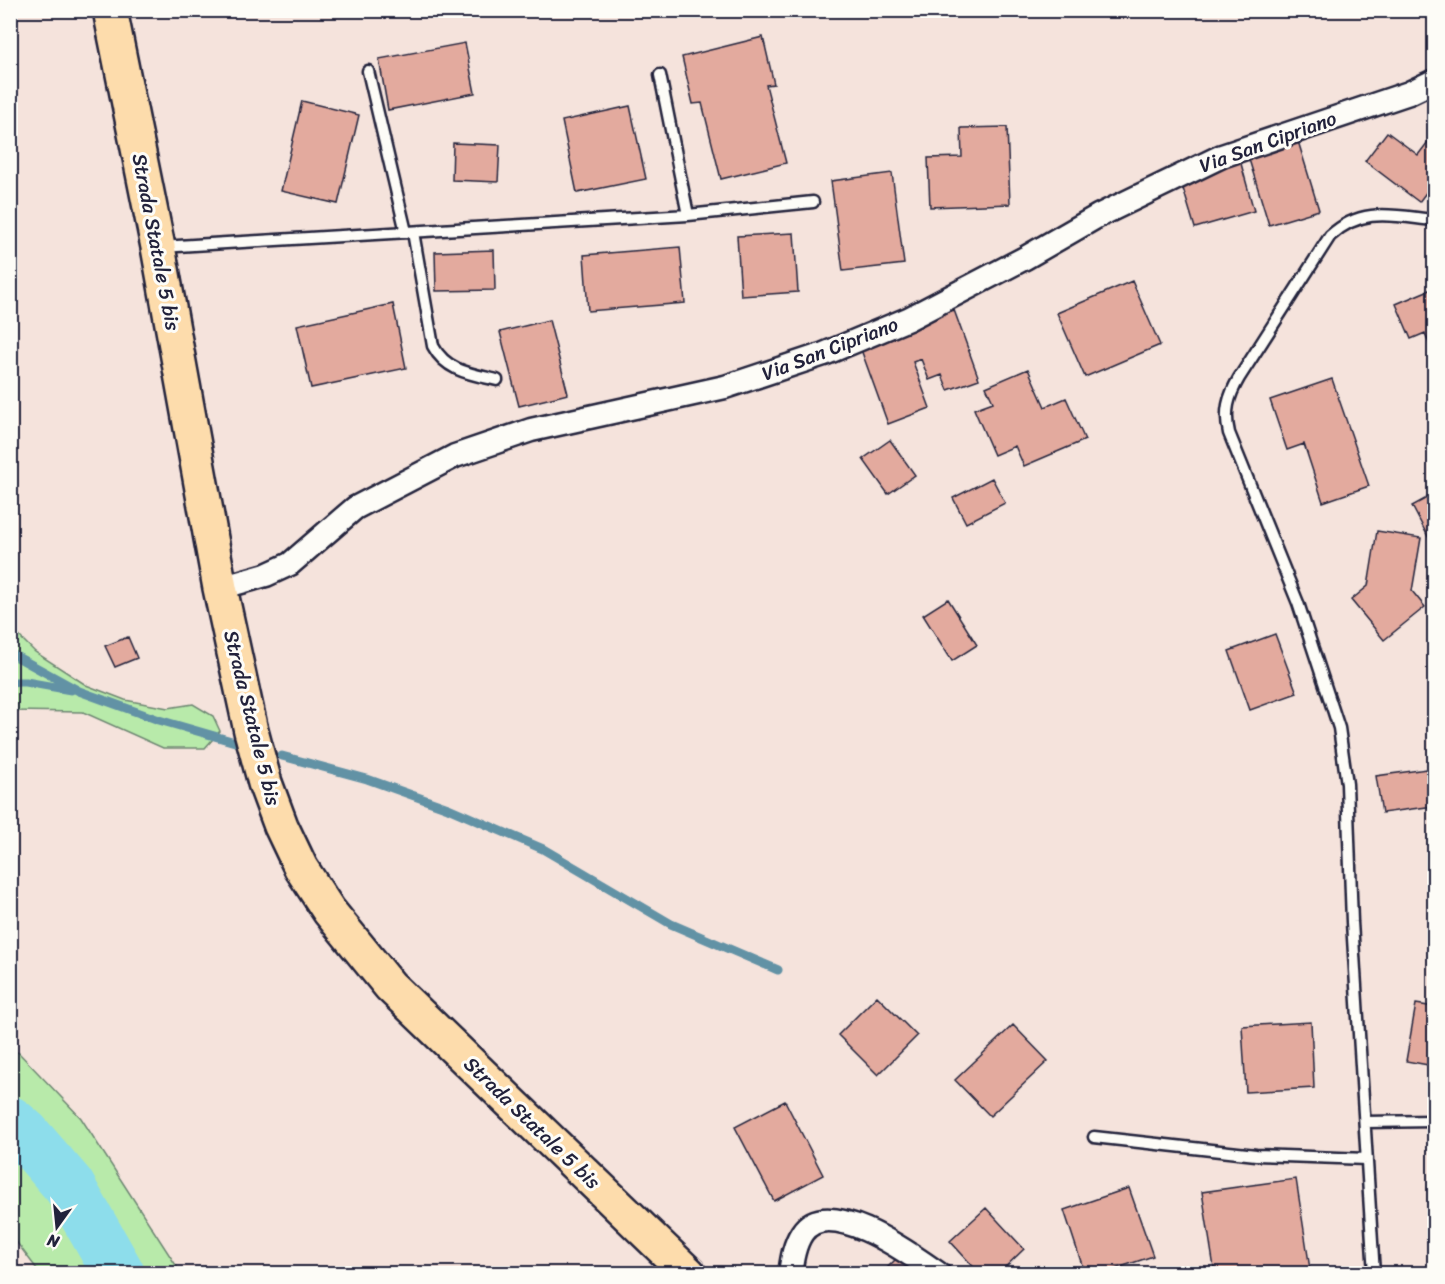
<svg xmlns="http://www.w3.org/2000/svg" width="1445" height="1284" viewBox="0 0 1445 1284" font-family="Sriracha,sans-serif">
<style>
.green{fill:#b8eaaa;stroke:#6d8672;stroke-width:1.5}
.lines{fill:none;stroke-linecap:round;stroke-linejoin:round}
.stream{stroke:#6292a5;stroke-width:9}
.river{stroke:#8dddeb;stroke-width:52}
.building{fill:#e3aa9e;stroke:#22223b;stroke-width:1.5}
.service-casing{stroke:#22223b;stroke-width:15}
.minor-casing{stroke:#22223b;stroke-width:27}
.primary-casing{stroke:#22223b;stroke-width:38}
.service{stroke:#fdfcf7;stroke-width:10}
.minor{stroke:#fdfcf7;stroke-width:22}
.primary{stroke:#fddcac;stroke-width:33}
.labels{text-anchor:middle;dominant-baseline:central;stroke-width:6;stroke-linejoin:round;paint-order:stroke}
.street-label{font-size:20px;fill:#22223b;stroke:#fdfcf7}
</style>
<rect width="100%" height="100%" fill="#f5e3dc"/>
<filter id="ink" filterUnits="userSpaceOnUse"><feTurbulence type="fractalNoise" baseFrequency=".0167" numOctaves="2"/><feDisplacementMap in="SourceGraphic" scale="12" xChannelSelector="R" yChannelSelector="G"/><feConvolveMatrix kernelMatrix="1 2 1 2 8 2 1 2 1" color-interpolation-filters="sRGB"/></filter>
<g filter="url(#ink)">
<path class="green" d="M10,627L35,652L86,685L125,700L168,708L193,704L213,716L220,731L205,748H163L83,712L11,711Z
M11,1049L19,1053L81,1118L181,1273H40L11,1235Z"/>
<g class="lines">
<path class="stream" d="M10,653L79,691L159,720L235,742
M10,682H26L71,690
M282,756L367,779L448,808L543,849L671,924L778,970"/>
<path class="river" d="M10,1122L25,1135L69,1186L119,1274"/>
</g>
<path class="building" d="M763,37L774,84L766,85L786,163L721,179L702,103L693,104L682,57Z
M465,43L475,93L388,110L379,59Z
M302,101L359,115L338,204L281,191Z
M630,106L646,179L577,193L562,121Z
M1007,127L1010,204L930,207L928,158L962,157L961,128Z
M1387,132L1418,155L1434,134V182L1419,202L1365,161Z
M1298,141L1319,210L1269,225L1248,156Z
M453,143L500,145L498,182L452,180Z
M1240,160L1254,211L1195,228L1182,185Z
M892,173L904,264L843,271L831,181Z
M794,233L798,292L741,296L737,236Z
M680,247L685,303L588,311L584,255Z
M494,250L495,290L436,291L435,252Z
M1132,281L1160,345L1085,377L1057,313Z
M1434,288V350L1432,351L1425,333L1411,339L1396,304Z
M393,304L406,368L311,388L297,325Z
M954,310L979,379L948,390L942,375L929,380L921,359L913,362L930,408L888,424L859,344Z
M549,320L568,394L519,406L500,332Z
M1028,369L1045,407L1066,398L1085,440L1024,466L1015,446L994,455L974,409L993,402L986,387Z
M1332,379L1369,486L1323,502L1304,444L1287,450L1270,400Z
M890,440L915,475L888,494L863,459Z
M992,478L1005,503L966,523L953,498Z
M1434,494V548L1412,506Z
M1377,531L1421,538L1412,591L1425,607L1384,640L1351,600L1368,586Z
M948,599L977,645L952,661L923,615Z
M1275,634L1297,693L1250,710L1229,651Z
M128,637L137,658L115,667L105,646Z
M1434,768V806L1382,813L1376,776Z
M877,996L917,1036L878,1075L838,1035Z
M1416,1004L1434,1007V1066L1406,1061Z
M1311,1022L1314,1088L1246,1092L1242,1026Z
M1013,1025L1048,1061L990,1116L955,1080Z
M785,1101L823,1175L774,1201L735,1127Z
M1296,1179L1310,1269L1276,1274H1215L1202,1192Z
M1129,1188L1153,1256L1100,1274H1085L1064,1210Z
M986,1208L1024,1249L998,1274H980L950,1241Z
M898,1257L914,1274H881Z"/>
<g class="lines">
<defs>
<path id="service" d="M368,71L406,232
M660,75L688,215
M413,232L433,346C446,371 471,374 497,380
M161,247L688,215L813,202
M1365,1122L1434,1121
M1094,1137L1256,1155L1367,1159
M1374,1274L1352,922L1347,784L1339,728L1298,603L1229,433C1224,412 1228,397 1239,378L1330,236C1362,206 1394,216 1434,220"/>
<path id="minor" d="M220,588L266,575L290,564L355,508L455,456L531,430L725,387L824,354L908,319L1025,258L1098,216L1222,156L1409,93L1434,81
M790,1274C792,1260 794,1245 802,1233C828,1193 913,1256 939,1274"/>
<path id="primary" d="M110,10L158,247L220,588L251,731L265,783L281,826L301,868L329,911L390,986L689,1274"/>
</defs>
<use href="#service" class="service-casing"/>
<use href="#minor" class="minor-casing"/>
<use href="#primary" class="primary-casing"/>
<use href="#service" class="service"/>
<use href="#minor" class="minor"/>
<use href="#primary" class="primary"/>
</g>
</g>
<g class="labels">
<g class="street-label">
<text transform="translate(1268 142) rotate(-20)">Via San Cipriano</text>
<text transform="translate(156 242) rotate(79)">Strada Statale 5 bis</text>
<text transform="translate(830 349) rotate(-21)">Via San Cipriano</text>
<text transform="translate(252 718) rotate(76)">Strada Statale 5 bis</text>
<text transform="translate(532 1123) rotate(44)">Strada Statale 5 bis</text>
</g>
</g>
<rect width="1445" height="1284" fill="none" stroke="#fdfcf7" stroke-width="36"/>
<rect x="18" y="18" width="1409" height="1248" fill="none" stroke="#22223b" stroke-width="2" filter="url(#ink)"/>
<g transform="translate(57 1227) rotate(195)" stroke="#fdfcf7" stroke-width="4.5" paint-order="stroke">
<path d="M0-4.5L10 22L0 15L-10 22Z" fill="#22223b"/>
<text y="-9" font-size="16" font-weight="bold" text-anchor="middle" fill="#22223b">N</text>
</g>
</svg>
